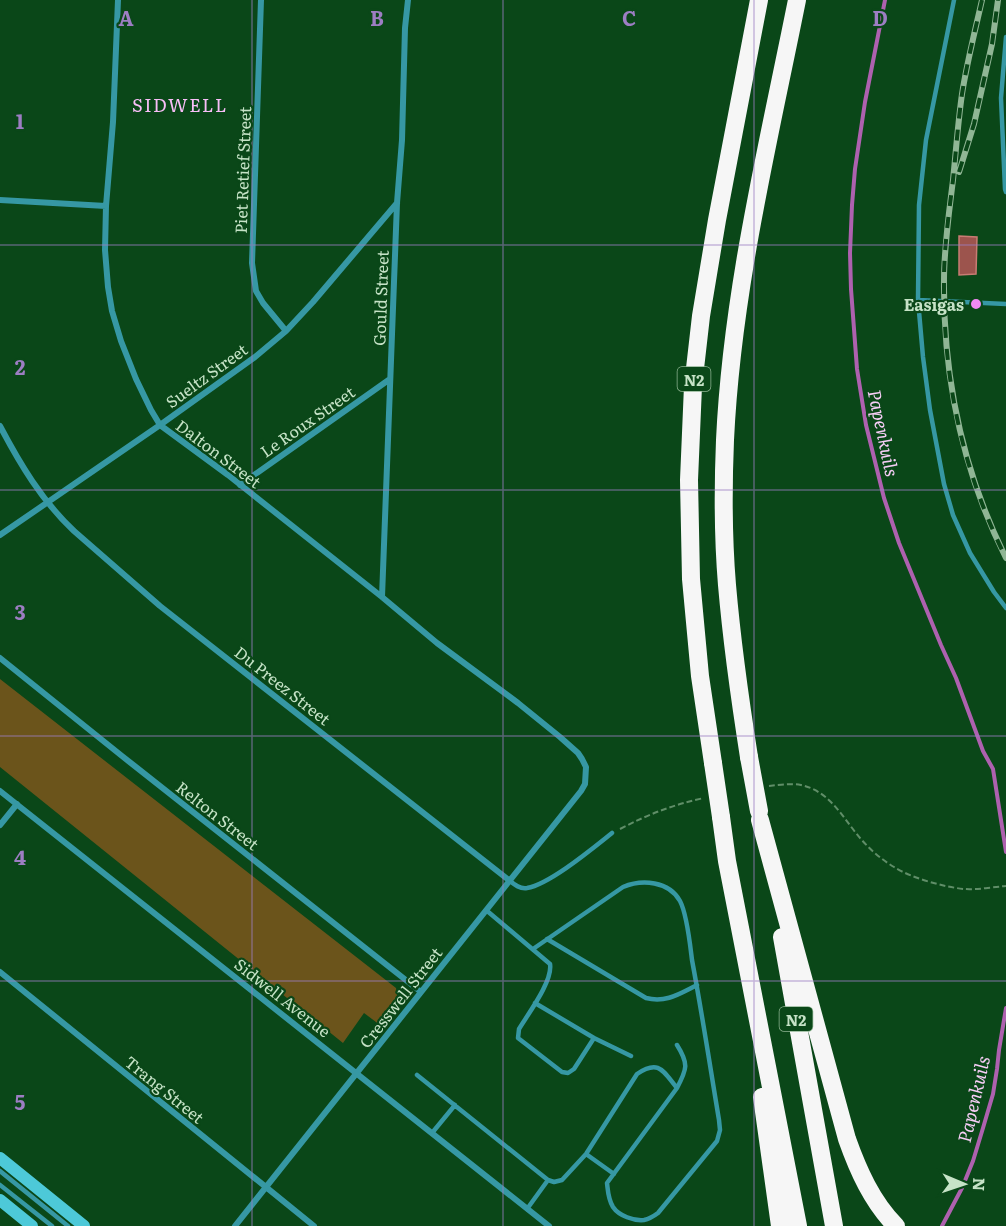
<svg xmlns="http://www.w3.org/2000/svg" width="1006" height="1226" viewBox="0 0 1006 1226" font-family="Literata,serif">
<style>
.green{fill:#6b541b}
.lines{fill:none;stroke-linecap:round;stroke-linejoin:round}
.stream{stroke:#ae61af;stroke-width:4}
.building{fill:#9c544d;stroke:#c87c73;stroke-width:1.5}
.path{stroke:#608e68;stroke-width:2;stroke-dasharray:6 3;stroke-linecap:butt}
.lane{stroke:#3698a4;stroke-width:4.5}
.street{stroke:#3698a4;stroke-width:6}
.secondary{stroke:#4dc9d8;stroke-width:12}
.highway{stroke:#f6f6f6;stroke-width:18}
.rail-casing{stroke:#90b695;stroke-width:6}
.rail{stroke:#0a4718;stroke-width:4;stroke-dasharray:11;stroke-linecap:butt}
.highway-bridge{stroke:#f6f6f6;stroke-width:18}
.grid{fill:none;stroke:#9d7ec3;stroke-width:1.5;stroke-opacity:0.55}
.poi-dot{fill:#f28af3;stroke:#0a4718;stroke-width:2}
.labels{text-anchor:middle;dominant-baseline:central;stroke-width:4.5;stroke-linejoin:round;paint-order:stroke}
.shield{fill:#0a4718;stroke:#8eb492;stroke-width:1.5}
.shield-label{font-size:15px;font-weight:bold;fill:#c6e3c7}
.street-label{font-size:16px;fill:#c6e3c7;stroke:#0a4718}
.poi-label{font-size:16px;font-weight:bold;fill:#c6e3c7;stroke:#0a4718;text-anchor:end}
.neighbourhood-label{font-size:18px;letter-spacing:1.5px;fill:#f8bef7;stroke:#0a4718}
.water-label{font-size:18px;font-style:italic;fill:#f6cef6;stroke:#0a4718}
.grid-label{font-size:20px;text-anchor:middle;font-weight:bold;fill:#9d7ec3;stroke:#0a4718;stroke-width:4.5;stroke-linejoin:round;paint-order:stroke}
</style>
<rect width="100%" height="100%" fill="#0a4718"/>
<path class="green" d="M0,679L396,988L398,1001L380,1025L364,1013L343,1043L0,767Z"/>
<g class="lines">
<path class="stream" d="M885,0L865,102L855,169L852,205L850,253L851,289L857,369L866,425L884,498L899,543L941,645L956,678L983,751L993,769L1006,852
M942,1226L962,1188L973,1161L983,1128L993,1094L997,1069L999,1050L1006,1008"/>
</g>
<path class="building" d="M959,236L977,237L976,274L959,275Z"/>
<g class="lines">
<path class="path" d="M769,786C779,785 791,783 801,785C828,791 840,813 856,833C866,846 879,858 894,867C911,878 944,887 964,889C977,890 993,887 1006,886
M620,829C649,814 672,805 704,798"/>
<path class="lane" d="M954,0L926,140L919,205L918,300L923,357L930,410L944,484L953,515L970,553L994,592L1006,608
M1006,37L1001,98L1005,189L1006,192
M918,300L1006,304
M510,881C515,885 520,889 527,888C550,884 593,848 612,833
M486,910L550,964C553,981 528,1014 519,1029L518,1038L562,1072L568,1073L574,1069L594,1038
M547,939L646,998C666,1003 679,994 697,985
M533,949L623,887C642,879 669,881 680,901C687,914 690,944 692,960C702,1013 710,1066 719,1120L720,1130L717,1141L658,1213C654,1216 649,1219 644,1220C634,1221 619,1216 613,1207C608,1199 608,1191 607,1183L677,1088C687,1069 689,1064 677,1045
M535,1003L594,1038L631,1056
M417,1075L548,1180L554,1182L562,1180L586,1154L637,1074C659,1059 663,1071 677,1088
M432,1133L455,1105
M586,1154L614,1174
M0,1171L68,1226
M0,1185L52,1226
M527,1209L548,1180"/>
<path class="street" d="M118,0L113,122L106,206L105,250L108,287L112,311L121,341L136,379L151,410L160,425L228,475L382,597L437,643L518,703L560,737L578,753L582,759L586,767L585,784L581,791L235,1226
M261,0L252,263L256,291L263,303L286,331
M0,200L106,206
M0,426C20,464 42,501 74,531L160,606L510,881
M240,485L390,379
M0,535L160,425L255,357L286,331L313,302L397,203
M382,597L397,203L402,140L405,28L408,0
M0,658L122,756L421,992
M0,791L549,1226
M0,825L17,804
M0,972L314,1226"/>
<path class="secondary" d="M0,1158L84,1226
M0,1200L32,1226"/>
<path class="highway" d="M749,757C740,700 732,643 727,585C723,537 723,488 725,440C732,291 768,145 797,0
M713,763L700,676L691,579L689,480L693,386L701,316L717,220L759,0
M721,817L727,861L798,1226
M760,820L847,1139C858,1170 872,1202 896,1226
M782,937L834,1226
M762,1097L780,1226"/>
<defs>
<path id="rail" d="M982,0C975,31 967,62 962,94C958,122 956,151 953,180C949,213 944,247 944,280C943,379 962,470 1006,558
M959,172L974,124L992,44L998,0"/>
</defs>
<use href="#rail" class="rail-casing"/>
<use href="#rail" class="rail"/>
<path class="highway-bridge" d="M749,757L759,811
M713,763L721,817"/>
</g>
<path class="grid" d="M252,0V1226M503,0V1226M754,0V1226M0,245H1006M0,490H1006M0,736H1006M0,981H1006"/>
<circle class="poi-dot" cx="976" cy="304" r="6"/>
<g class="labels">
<g class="shield">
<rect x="677.5" y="367" width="33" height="24" rx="4.5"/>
<rect x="779.5" y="1007" width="33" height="24" rx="4.5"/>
</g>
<g class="shield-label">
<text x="694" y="379">N2</text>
<text x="796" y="1019">N2</text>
</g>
<g class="street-label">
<text transform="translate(242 170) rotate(-88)">Piet Retief Street</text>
<text transform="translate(380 298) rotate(-88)">Gould Street</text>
<text transform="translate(206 375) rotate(-36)">Sueltz Street</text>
<text transform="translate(307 421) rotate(-35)">Le Roux Street</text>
<text transform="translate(219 453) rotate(37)">Dalton Street</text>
<text transform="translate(283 685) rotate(38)">Du Preez Street</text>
<text transform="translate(218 815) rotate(38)">Relton Street</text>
<text transform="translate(283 997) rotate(38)">Sidwell Avenue</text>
<text transform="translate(400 997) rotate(-52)">Cresswell Street</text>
<text transform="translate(165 1089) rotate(39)">Trang Street</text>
</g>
<g class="poi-label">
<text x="964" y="304">Easigas</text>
</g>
<g class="neighbourhood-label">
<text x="180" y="104">SIDWELL</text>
</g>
<g class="water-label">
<text transform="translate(884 433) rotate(78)">Papenkuils</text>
<text transform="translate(973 1099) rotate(-77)">Papenkuils</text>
</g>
</g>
<g class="grid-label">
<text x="126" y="26">A</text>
<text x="377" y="26">B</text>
<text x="629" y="26">C</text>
<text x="880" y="26">D</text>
<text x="20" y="129">1</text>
<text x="20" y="375">2</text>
<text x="20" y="620">3</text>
<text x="20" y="865">4</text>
<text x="20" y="1110">5</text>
</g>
<g transform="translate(964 1184) rotate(92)" stroke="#0a4718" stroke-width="4.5" paint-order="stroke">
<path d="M0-4.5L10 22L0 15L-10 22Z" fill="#c6e3c7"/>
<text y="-9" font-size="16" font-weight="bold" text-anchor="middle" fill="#c6e3c7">N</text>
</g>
</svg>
